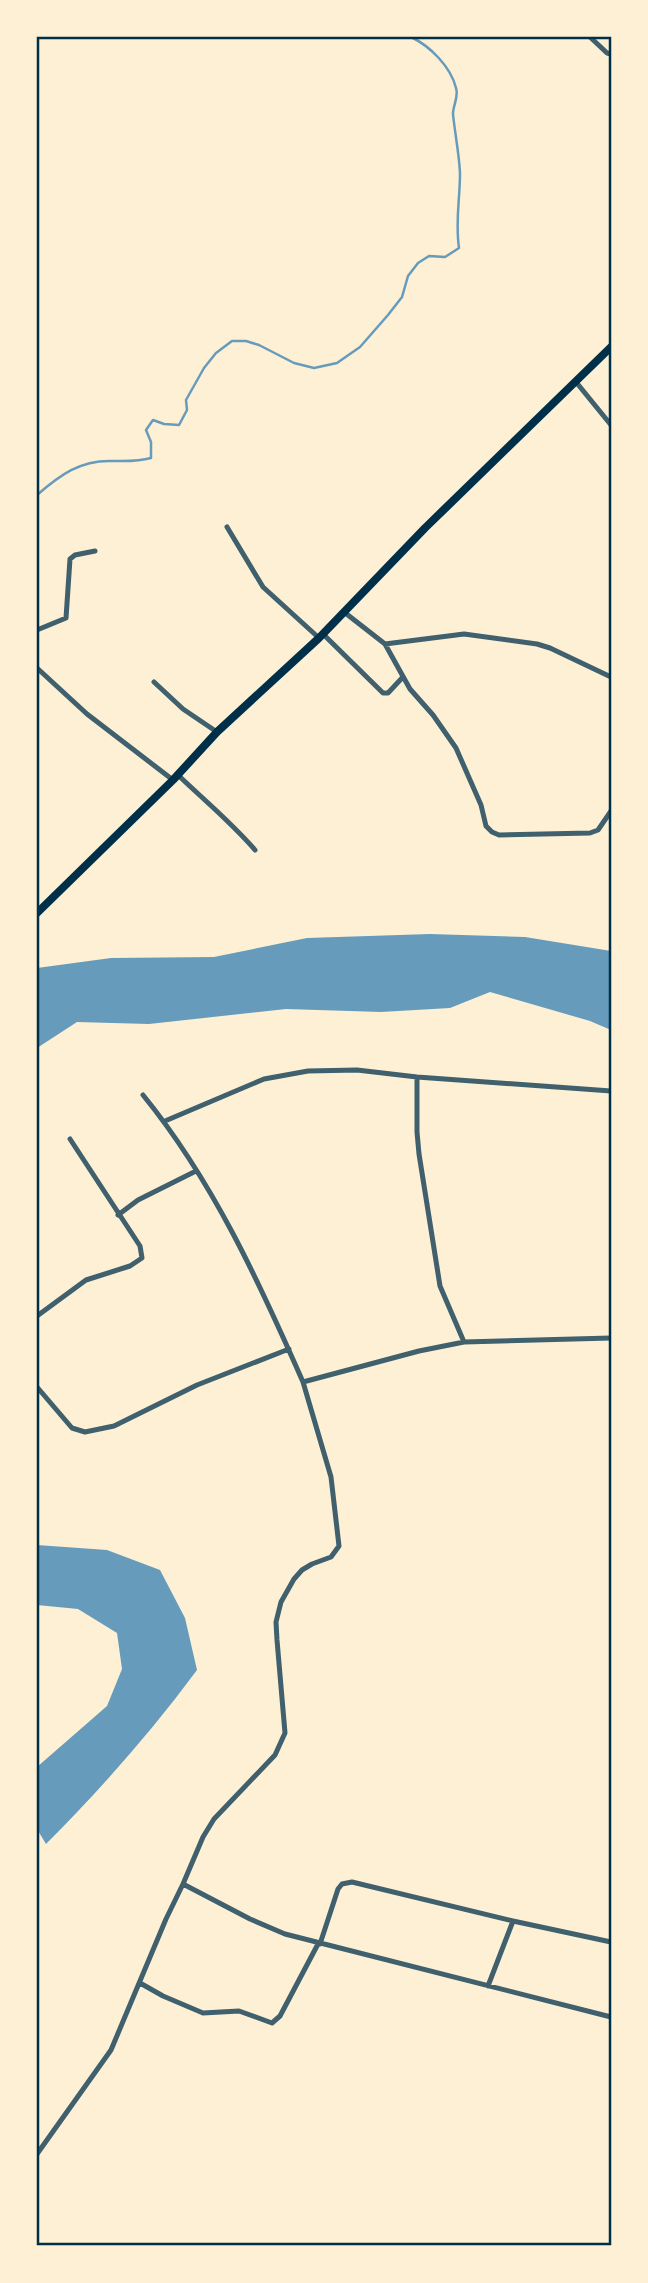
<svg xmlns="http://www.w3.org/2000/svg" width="648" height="2283" viewBox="0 0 648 2283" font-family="Rubik,sans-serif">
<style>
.water{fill:#669bbc}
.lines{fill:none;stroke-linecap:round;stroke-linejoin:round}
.stream{stroke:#669bbc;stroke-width:2.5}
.minor{stroke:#3f606c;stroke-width:5}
.secondary{stroke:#003049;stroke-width:8}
.neatline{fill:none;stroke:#003049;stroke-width:2.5}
</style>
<rect width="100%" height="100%" fill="#fdf0d5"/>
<path class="water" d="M430,934L525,937L611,951V1030L590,1021L490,992L450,1008L381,1012L286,1009L149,1024L77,1022L37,1048V968L111,958L214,957L307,938Z
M37,1545L107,1550L160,1570L185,1618L197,1670C151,1732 101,1789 46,1844L37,1829V1767L107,1706L122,1669L117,1633L78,1609L37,1605Z"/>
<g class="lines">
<path class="stream" d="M37,495C60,475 80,460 112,461C126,461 137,462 151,458V442L146,430L153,420L164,424L179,425L187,410L186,400L204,368L216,353L232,341H246L259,345L294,363L314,368L337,363L360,347L388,315L402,297L408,276L418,263L429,256L445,257L459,248C455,221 460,200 460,173C459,153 455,134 453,114C453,105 459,97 456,88C451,67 430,46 411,37"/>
<path class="minor" d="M590,37L607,53L611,54
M576,382L611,425
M227,527L263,587L319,638
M344,612L385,644L464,634L537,644L550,648L611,677
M37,630L66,618L70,559L75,555L95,551
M323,634L383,693H388L402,678
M385,644L410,689L433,715L456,748L481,805L486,826L492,832L499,835L590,833L598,830L611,811
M37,668L87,714L173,780
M154,682L183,709L217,732
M178,775C204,800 232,823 255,850
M417,1077V1132L419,1154L440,1286L464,1342
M143,1095C213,1181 259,1282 303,1382
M165,1121L264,1079L308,1071L357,1070L417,1077L611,1091
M118,1215L138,1200L196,1171
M37,1316L86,1280L130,1266L142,1258L140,1246L70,1139
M37,1387L72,1428L85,1432L114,1426L197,1385L289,1349
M183,1884L250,1919L285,1934L611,2017
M320,1944L338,1889L342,1884L352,1882L513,1921L611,1942
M140,1983L163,1996L203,2013L239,2011L272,2023L280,2016L318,1944
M488,1986L513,1921
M37,2154L111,2050L166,1919L183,1884L203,1837L214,1819L275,1755L285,1733L277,1640L276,1622L281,1602L294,1579L302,1570L312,1564L331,1557L339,1546L331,1477L303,1382L419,1351L464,1342L611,1338"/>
<path class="secondary" d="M37,913L173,780L217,732L319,638L425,528L611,347"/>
</g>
<rect width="648" height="2283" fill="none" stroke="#fdf0d5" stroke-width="77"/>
<rect x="38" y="38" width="572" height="2206" class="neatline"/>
</svg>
